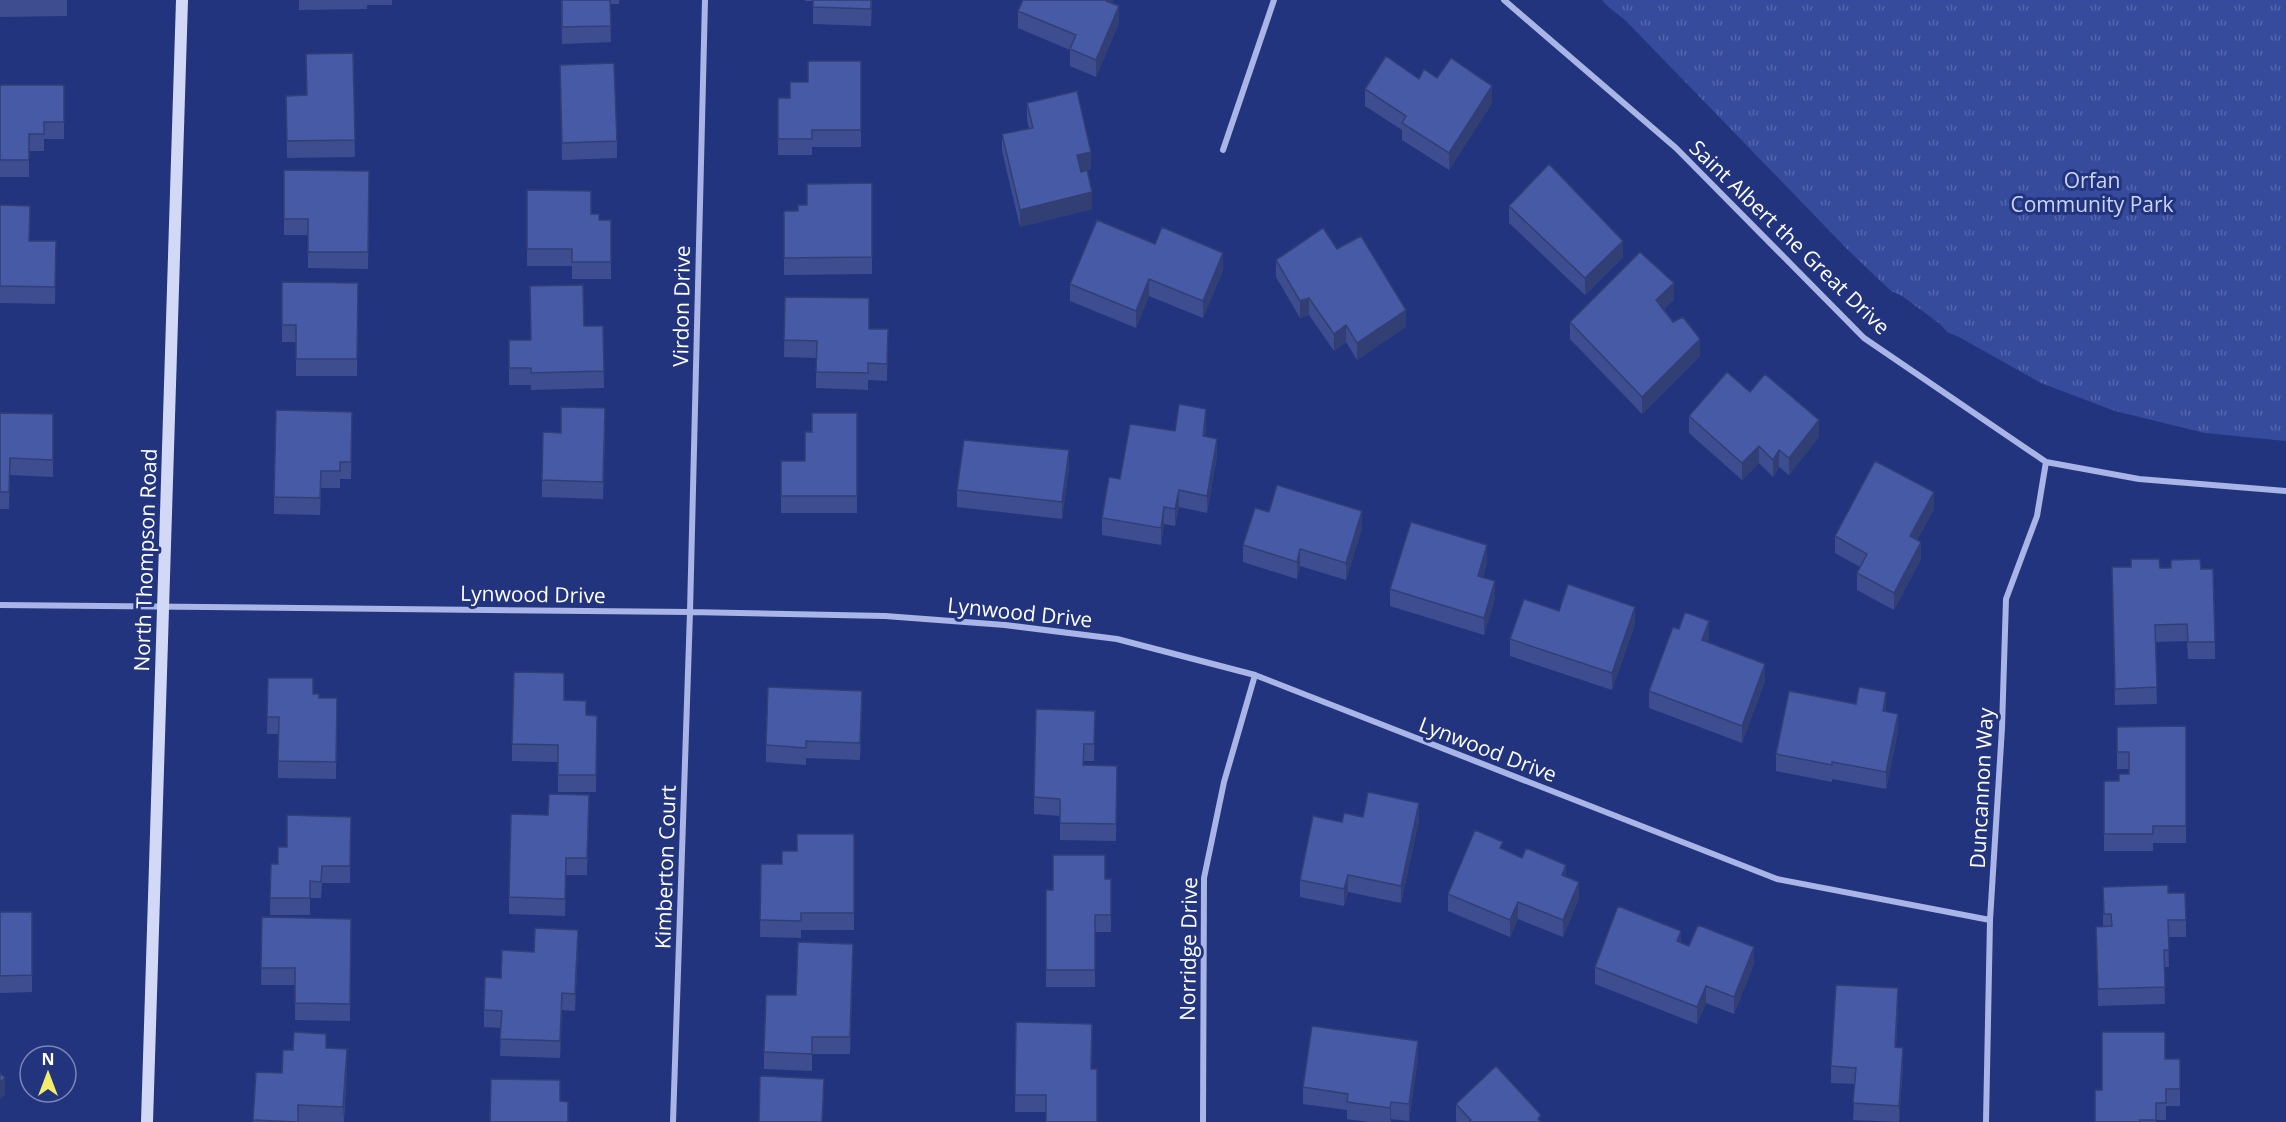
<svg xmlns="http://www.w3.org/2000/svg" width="2286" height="1122" viewBox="0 0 2286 1122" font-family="'Open Sans',sans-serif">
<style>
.park{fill:url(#park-tufts)}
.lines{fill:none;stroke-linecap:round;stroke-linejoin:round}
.street{stroke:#a9b5e6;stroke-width:6}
.secondary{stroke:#d2d9f6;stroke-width:12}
.wall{fill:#3d4d8f}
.shaded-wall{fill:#323f74}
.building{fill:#475aa6;stroke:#323f74;stroke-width:1.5}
.labels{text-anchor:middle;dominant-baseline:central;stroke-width:6;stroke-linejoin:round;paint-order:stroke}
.park-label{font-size:21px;fill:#ccd4f5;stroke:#23347f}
.street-label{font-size:21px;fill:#fff;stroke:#23347f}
</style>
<defs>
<pattern id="park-tufts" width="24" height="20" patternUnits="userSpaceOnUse" patternTransform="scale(1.5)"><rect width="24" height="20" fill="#374b9d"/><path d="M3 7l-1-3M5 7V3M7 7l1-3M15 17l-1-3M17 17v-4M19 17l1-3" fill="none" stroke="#5566ac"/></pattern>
</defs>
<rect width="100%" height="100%" fill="#23347f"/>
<path class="park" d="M1602,0H2286V441L2205,433L2115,411L2041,383L1959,337L1947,332L1940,324L1902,296L1891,291L1850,252L1627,22C1619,14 1609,9 1602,0Z"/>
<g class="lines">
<path class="street" d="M1504,0L1676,148L1864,338L2046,462L2139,479L2286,491
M1223,150L1274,0
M0,605L690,612L885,616L1005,625L1117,639L1255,675L1777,879L1990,920
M673,1122L690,612L705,0
M1203,1122L1204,878L1224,782L1255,675
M1986,1122L1990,920L2002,728L2006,599L2037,516L2046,462"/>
<path class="secondary" d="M147,1122L182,0"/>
</g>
<path class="wall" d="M0,0H67V16L0,17Z
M299,0H392V5H367V9L299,10Z
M561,0H619V4H610L611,42L562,44Z
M805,0H872L871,26L813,24V1H805Z
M1113,0L1112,4L1119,23L1096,77L1070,66V50L1018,28V11Z
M353,53L355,157L287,158L286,96L307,95Z
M861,61V147H812V155H778V98H790L808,82Z
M560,65L617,141V158L562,160Z
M1437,78L1492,103L1449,170L1402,140V130L1365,106V89L1419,79Z
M0,85H64V139H44V151H29V177H0Z
M1027,103L1091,169L1081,171L1092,209L1020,227L1002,151V134L1029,128L1027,120Z
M284,170L369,171L368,269L308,268V235H284Z
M872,183V274L784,275V211H798L807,205Z
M527,190L591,214L599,220H611V279H572V266H527Z
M0,205L30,223L29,241L56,258L55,304L0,303Z
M1509,206L1623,257L1585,295L1509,223Z
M1155,244L1223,270L1203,318L1149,296L1136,328L1070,301V284Z
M1337,249L1406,327L1357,360L1346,342L1334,351L1309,315L1300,318L1276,277V260Z
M282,282L358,283L357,376H296V342H282Z
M785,297L869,329H888L887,381L868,380V390L816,388V358L784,357Z
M1674,300L1664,309L1700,356L1642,414L1570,339V322Z
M584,326H603L604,388L531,390V385H509V340H530Z
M1750,392L1819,437L1789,475L1779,467L1773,477L1759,463L1742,480L1689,433V416Z
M0,413L53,414V477L10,475L9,509H0Z
M857,413V513H781V461H805L812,432Z
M605,425L603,499L542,497V480L561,433Z
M1206,426L1205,437L1217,456L1207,513L1179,507L1175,526L1164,524L1161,545L1102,535V518L1120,479L1175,431Z
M352,429L351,479H340V488H321L320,515L274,514V497Z
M1069,467L1062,519L957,507V490Z
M1934,509L1917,540L1921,559L1894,610L1857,590V573L1860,567L1835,553V536Z
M1269,512L1362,528L1346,580L1300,566L1297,579L1243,562V545Z
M1487,562L1483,577L1495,598L1484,635L1390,606V589Z
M2112,567L2201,569L2215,642V659H2188L2187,641L2155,642L2157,704L2115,705Z
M1559,611L1635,624L1612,690L1510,656V639Z
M1709,638L1707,642L1765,681L1742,743L1649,708V691Z
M268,678L313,694L319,698H337L336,779L278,778V734H267Z
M564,700L586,715L597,733L596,792H558V762L512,761V744Z
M1856,704L1886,709V712L1898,731L1886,789L1832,779V782L1776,771V754Z
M862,708L860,760L806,758V765L766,762V745Z
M1095,711L1094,761H1084V765L1117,783L1116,841L1060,840V816L1034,814V797Z
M2186,726V843H2153V851H2104V781H2119L2129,774V769H2117V727Z
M589,795L587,875H566L565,916L509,914V897Z
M351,817L350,883H322L321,898H310V915H270L271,864H278L287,847Z
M1363,817L1419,820L1401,903L1348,892L1344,906L1300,897V880L1342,822Z
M854,834V930H801V938L760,937L761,864H782L797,851Z
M1503,850L1566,876L1579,898L1563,937L1518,919L1510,937L1448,911V894Z
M1105,879H1111V932H1095V987H1046V890H1053Z
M2103,887L2168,893L2186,920V937H2168L2169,967H2164L2165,1004L2098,1006L2096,927L2103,926Z
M0,912H32V992L0,993Z
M262,917L351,919L350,1021L295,1020V985H261Z
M1681,943L1689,946L1754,964L1734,1014L1706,1003L1697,1024L1595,984V967Z
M578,947L575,1011L562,1010L560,1058L500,1056L501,1028L484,1027V1010L501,978L534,952Z
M853,961L850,1054H812V1071L764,1069V1052L796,995Z
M1898,1005L1896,1047L1903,1065L1899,1122L1853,1120L1855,1084L1831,1083V1066Z
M1016,1022L1092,1024L1046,1112H1015Z
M326,1048L347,1066L344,1122H253L256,1072L282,1073L293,1050Z
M1418,1058L1409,1121L1391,1119V1122H1369L1347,1119V1110L1303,1104V1087Z
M2165,1059H2180V1106H2166V1120H2156V1122H2095L2102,1090Z
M1456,1104L1541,1122H1457L1456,1121Z"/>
<path class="shaded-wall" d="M1106,0H1113L1106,18Z
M1119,6V23L1096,77V60Z
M1492,86V103L1449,170V153Z
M1091,152V169L1077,172V155Z
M1092,192V209L1020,227V210Z
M1623,241V257L1585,295V278Z
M1223,253V270L1203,318V301Z
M1149,279V296L1136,328V311Z
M1674,283V300L1656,317V300Z
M1309,298V315L1300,318V301Z
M1406,310V327L1357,360V343Z
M1346,325V342L1334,351V334Z
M1700,339V356L1642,414V397Z
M1206,409V426L1203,453V436Z
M1819,420V437L1789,475V458Z
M1217,439V456L1207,513V496Z
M1759,446V463L1742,480V463Z
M1069,450V467L1062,519V502Z
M1779,450V467L1773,477V460Z
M1179,490V507L1175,526V509Z
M1934,492V509L1910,553V536Z
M1164,507V524L1161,545V528Z
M1362,511V528L1346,580V563Z
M1921,542V559L1894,610V593Z
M1487,545V562L1478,592V576Z
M1300,549V566L1297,579V562Z
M1495,581V598L1484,635V618Z
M1635,607V624L1612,690V673Z
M1709,621V638L1702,657V640Z
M1765,664V681L1742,743V726Z
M862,691V708L860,760V743Z
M1886,692V709L1883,728V711Z
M1898,714V731L1886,789V772Z
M1419,803V820L1401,903V886Z
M1566,865V882L1562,875Z
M1348,875V892L1344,906V889Z
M1579,882V898L1563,937V920Z
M1518,902V919L1510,937V920Z
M578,930V947L575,1011V994Z
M1681,931V948L1677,941Z
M853,944V961L850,1054V1037Z
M1754,947V964L1734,1014V997Z
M1706,986V1003L1697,1024V1007Z
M1898,988V1005L1895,1064V1047Z
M562,993V1010L560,1058V1041Z
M1418,1041V1058L1409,1121V1104Z
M1903,1048V1065L1899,1122V1106Z
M347,1049V1066L343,1122V1107Z
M5,1078V1095L0,1099V1082Z
M1391,1102V1119L1390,1122V1108Z"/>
<path class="building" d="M562,0H610L611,26L562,27Z
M813,0H871V9L813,7Z
M1023,0H1106V1L1119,6L1096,60L1070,49L1076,35L1018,11Z
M353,53L355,140L287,141L286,96L307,95L306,54Z
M1386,56L1419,79L1424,69L1437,78L1451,58L1492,86L1449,153L1402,123L1406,116L1365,89Z
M808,61H861V130H812V139H778V98H790V82H808Z
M614,63L617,141L562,143L560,65Z
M0,85H64V122H44V134H29V160H0Z
M1077,91L1091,152L1077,155L1081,172L1087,170L1092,192L1020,210L1002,134L1033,128L1027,103Z
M1549,164L1623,241L1585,278L1509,206Z
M284,170L369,171L368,252H308V219H284Z
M872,183V257L784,258V211H798V205H807V184Z
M527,190L591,191V214H599V220H611V262H572V249H527Z
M0,205L30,206L29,241H56L55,287L0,286Z
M1097,220L1155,244L1162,227L1223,253L1203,301L1149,279L1136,311L1070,284Z
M1323,228L1337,249L1361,236L1406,310L1357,343L1346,325L1334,334L1309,298L1300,301L1276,260Z
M1640,252L1674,283L1656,300L1673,322L1683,317L1700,339L1642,397L1570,322Z
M282,282L358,283L357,359H296V325H282Z
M583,285L584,326H603L604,371L531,373V368H509V340H531L530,286Z
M785,297L869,298V329H888L887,364L868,363V373L816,372L817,341L784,340Z
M1727,372L1750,392L1765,374L1819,420L1789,458L1779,450L1773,460L1759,446L1742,463L1689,416Z
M1179,404L1206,409L1203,436L1217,439L1207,496L1179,490L1175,509L1164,507L1161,528L1102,518L1109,477L1120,479L1130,424L1175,431Z
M561,407L605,408L603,482L542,480L543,432L561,433Z
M276,410L352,412L351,462H340V471H321L320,498L274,497Z
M0,413L53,414V460L10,458L9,492H0Z
M812,413H857V496H781V461H805V432H812Z
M964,440L1069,450L1062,502L957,490Z
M1875,461L1934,492L1910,536L1921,542L1894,593L1857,573L1867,554L1835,536Z
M1277,485L1362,511L1346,563L1300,549L1297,562L1243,545L1255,508L1269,512Z
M1411,522L1487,545L1478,576L1495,581L1484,618L1390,589Z
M2131,559H2159L2160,568H2171V560L2200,559L2201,569H2213L2215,642H2188L2187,624L2155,625L2157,687L2115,689L2112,567H2131Z
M1568,584L1635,607L1612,673L1510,639L1524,599L1559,611Z
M1685,612L1709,621L1702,640L1765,664L1742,726L1649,691L1673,627L1679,629Z
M514,672L564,673V700L586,701V715L597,716L596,775H558V745L512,744Z
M268,678H313V694H319V698H337L336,762L278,761L279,717H267Z
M768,687L862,691L860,743L806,741V748L766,745Z
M1859,687L1886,692L1883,711L1898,714L1886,772L1832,762V765L1776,754L1789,691L1856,704Z
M1036,709L1095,711L1094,744H1084L1083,765L1117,766L1116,824L1060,823V799L1034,797Z
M2186,726V826H2153V834H2104V781H2119V774H2129V752H2117V727Z
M1368,792L1419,803L1401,886L1348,875L1344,889L1300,880L1313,816L1342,822L1344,813L1363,817Z
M549,794L589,795L587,858H566L565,899L509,897L511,814L548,815Z
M287,815L351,817L350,866H322L321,882L310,881V898H270L271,864H278V847H287Z
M1475,830L1503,842L1500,848L1522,858L1526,848L1566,865L1562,875L1579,882L1563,920L1518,902L1510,920L1448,894Z
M797,834H854V913H801V921L760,920L761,864H782V851H797Z
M1053,855H1105V879H1111V915H1095V970H1046V890H1053Z
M2168,885V893H2185L2186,920H2168L2169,950H2164L2165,987L2098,989L2096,927L2112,926L2111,914H2104L2103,887Z
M1618,906L1681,931L1677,941L1689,946L1698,925L1754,947L1734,997L1706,986L1697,1007L1595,967Z
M0,912H32V975L0,976Z
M262,917L351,919L350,1004L295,1003V968H261Z
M535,928L578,930L575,994L562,993L560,1041L500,1039L502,1011L484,1010L485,977L501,978L502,950L534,952Z
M798,942L853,944L850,1037H812V1054L764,1052L766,995H796Z
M1836,985L1898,988L1895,1047L1903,1048L1899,1106L1853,1103L1856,1068L1831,1066Z
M1016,1022L1092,1024L1091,1069H1097V1122H1046V1095H1015Z
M1312,1026L1418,1041L1409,1104L1391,1102L1390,1108L1347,1102L1348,1094L1303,1087Z
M294,1032L326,1034V1048L347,1049L343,1107L298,1105V1122L253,1120L256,1072L282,1073L283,1050H293Z
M2102,1032H2165V1059H2180V1089H2166V1103H2156V1120H2140V1122H2095V1090H2102Z
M1496,1066L1541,1115L1538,1119L1541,1122H1469L1471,1120L1456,1104Z
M0,1073L5,1078L0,1082Z
M760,1076L824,1079L822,1122H759Z
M491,1079L560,1080V1101L568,1102V1122H490Z"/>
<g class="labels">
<g class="park-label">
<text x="2092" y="180">Orfan<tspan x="2092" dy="24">Community Park</tspan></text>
</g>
<g class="street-label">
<text transform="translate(1790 237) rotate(44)">Saint Albert the Great Drive</text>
<text transform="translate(681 306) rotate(-89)">Virdon Drive</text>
<text transform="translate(145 560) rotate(-88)">North Thompson Road</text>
<text transform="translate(533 594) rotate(1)">Lynwood Drive</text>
<text transform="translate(1020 612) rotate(6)">Lynwood Drive</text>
<text transform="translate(1488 749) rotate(21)">Lynwood Drive</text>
<text transform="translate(1981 788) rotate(-87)">Duncannon Way</text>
<text transform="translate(665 867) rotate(-88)">Kimberton Court</text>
<text transform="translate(1188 949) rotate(-89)">Norridge Drive</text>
</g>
</g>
<g transform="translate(48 1074)"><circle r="28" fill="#23347f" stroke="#7b85b2" stroke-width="1.5"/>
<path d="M0-4.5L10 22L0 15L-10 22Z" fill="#f1ec6c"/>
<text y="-9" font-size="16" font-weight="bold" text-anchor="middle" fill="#ffffff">N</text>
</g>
</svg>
